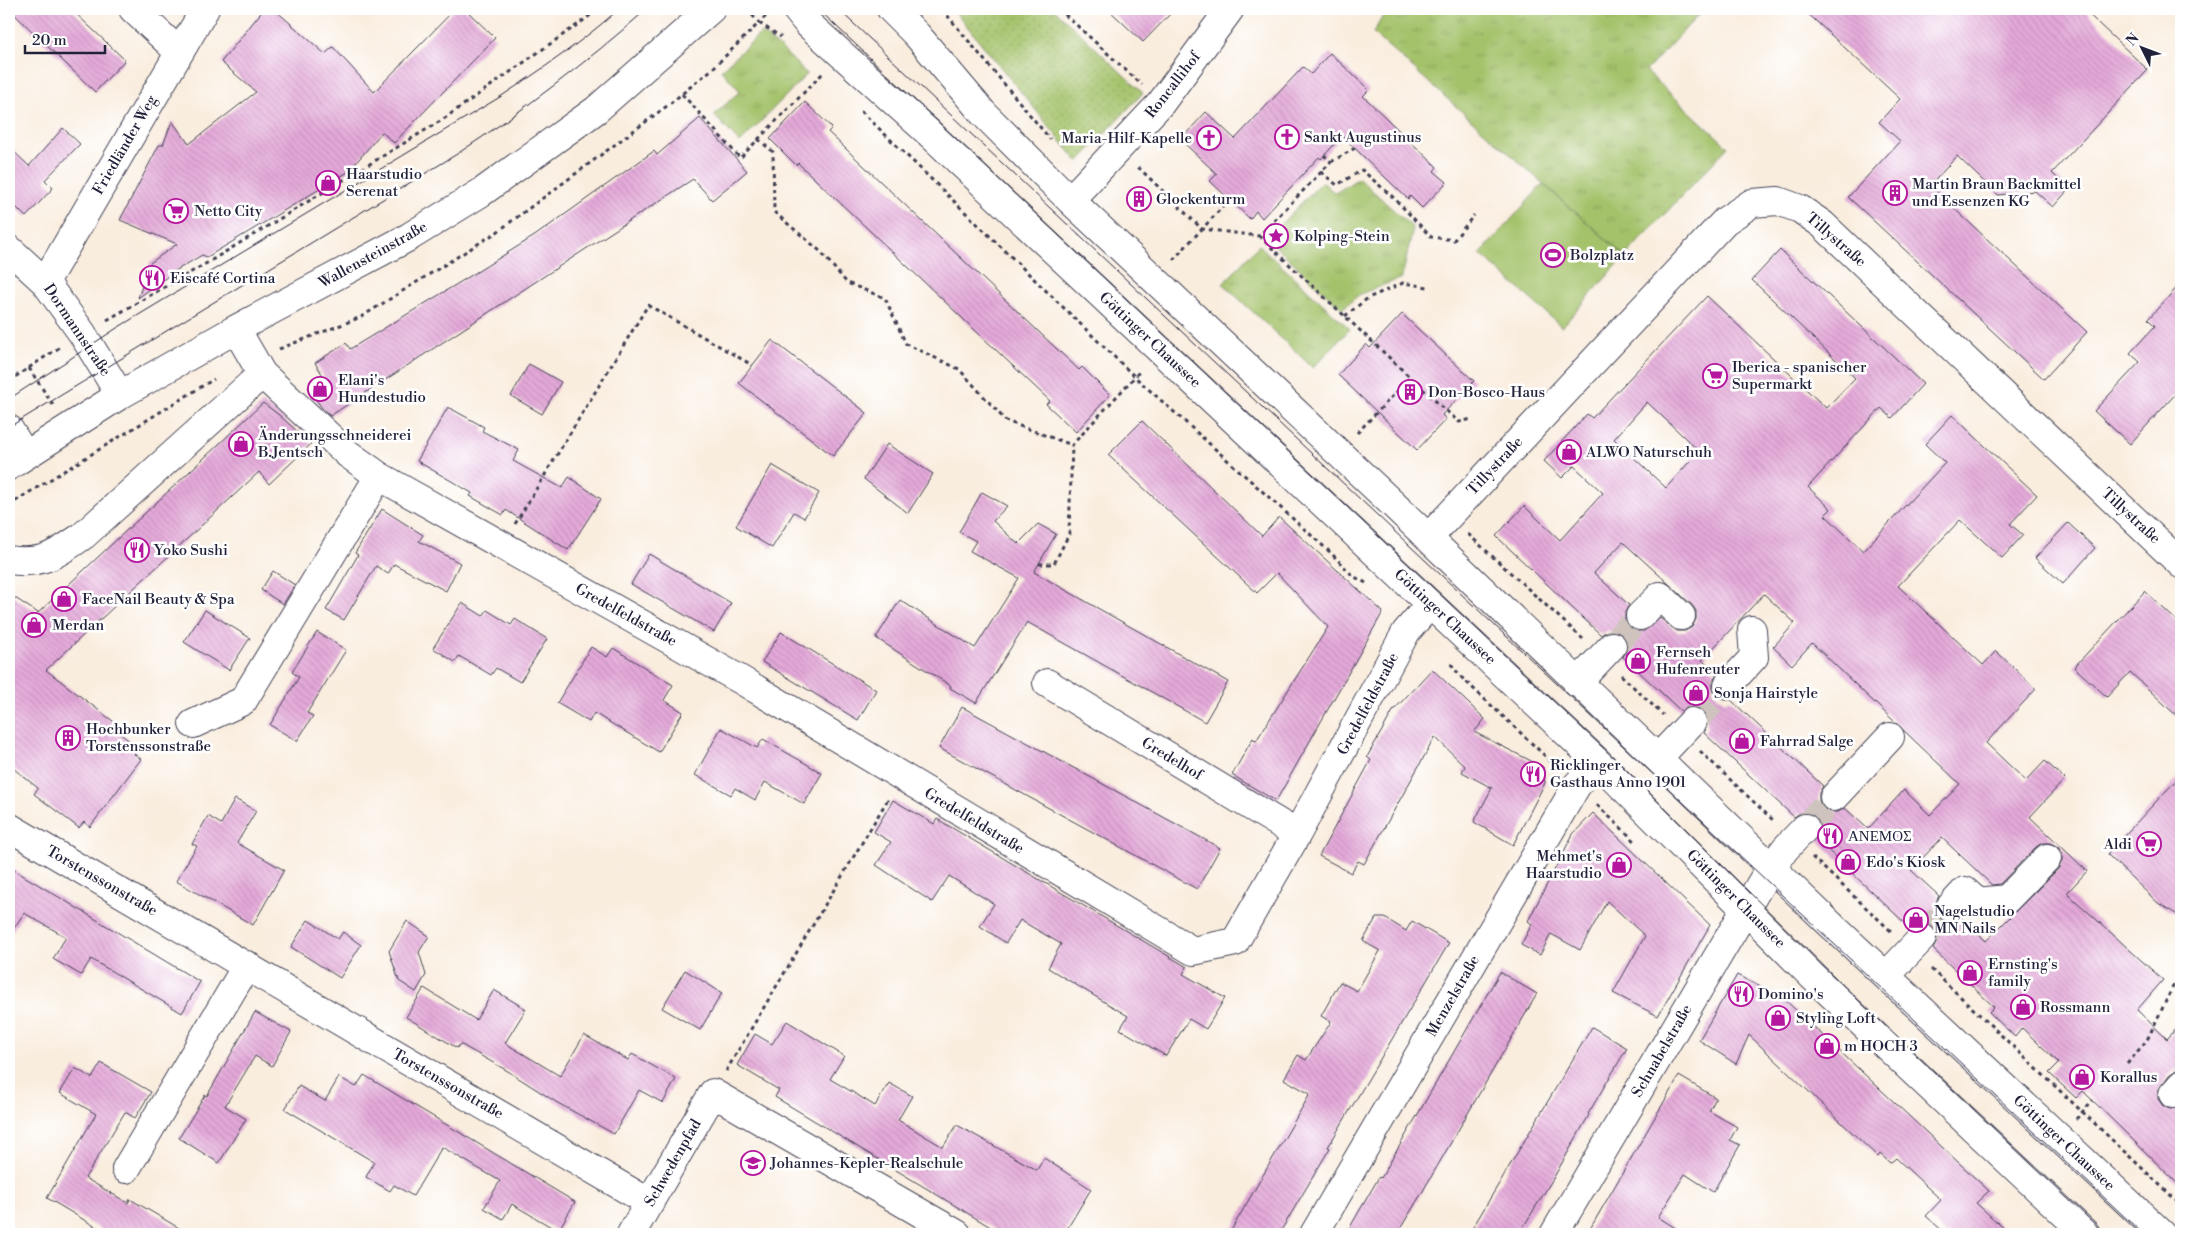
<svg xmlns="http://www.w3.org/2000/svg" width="2190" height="1243" viewBox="0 0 2190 1243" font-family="'Libre Bodoni',serif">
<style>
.grass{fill:url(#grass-tufts);stroke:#637252}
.park{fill:url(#park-dots);stroke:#637252}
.pitch{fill:#a4c26a;stroke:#637252}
.building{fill:url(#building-back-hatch);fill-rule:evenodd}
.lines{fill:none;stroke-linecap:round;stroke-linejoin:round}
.minor-tunnel{stroke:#cec4bd;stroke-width:28;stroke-dasharray:28 14;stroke-linecap:butt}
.minor-casing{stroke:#424053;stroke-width:30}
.path{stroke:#424053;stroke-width:3;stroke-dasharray:4 4;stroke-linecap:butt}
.minor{stroke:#fff;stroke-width:28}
.tram{stroke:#22223b;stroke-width:1}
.labels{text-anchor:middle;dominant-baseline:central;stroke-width:5;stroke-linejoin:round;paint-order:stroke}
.street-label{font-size:15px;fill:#22223b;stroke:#fff}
.poi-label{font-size:15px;fill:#22223b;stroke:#fff;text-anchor:start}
</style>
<defs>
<pattern id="grass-tufts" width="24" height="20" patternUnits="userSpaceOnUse" patternTransform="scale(1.25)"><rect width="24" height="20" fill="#a4c26a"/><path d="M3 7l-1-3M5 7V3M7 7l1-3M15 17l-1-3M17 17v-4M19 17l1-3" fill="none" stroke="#8da65d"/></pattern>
<pattern id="park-dots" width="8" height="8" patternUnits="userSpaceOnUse" patternTransform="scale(1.25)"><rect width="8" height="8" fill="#a4c26a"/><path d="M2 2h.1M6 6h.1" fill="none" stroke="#8da65d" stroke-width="1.8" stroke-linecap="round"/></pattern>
<pattern id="building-back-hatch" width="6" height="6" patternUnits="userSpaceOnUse" patternTransform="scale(1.25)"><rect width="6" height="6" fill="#e4a9d9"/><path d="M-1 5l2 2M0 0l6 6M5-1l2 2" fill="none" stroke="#c391bb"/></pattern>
</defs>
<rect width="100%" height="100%" fill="#fff"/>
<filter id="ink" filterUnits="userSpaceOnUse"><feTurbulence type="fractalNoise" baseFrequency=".02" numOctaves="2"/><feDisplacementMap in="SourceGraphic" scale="10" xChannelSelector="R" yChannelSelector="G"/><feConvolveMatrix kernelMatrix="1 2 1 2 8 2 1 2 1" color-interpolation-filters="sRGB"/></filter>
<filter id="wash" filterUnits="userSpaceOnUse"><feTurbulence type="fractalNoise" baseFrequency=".0096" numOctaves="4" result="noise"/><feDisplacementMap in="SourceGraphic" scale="20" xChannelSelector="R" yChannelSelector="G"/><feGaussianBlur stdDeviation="1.12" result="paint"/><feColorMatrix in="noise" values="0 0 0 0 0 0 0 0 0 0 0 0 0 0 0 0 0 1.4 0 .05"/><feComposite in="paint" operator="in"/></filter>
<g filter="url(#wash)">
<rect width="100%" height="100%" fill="#f9edde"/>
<path class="grass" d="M1387,9H1704L1646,71L1728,147L1625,256L1373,33Z
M761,33L781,48L807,74L740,143L714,115L740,91L721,70Z
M1359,178L1413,228L1402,278L1360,294L1342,309L1267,238L1322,182L1335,193Z
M1259,245L1350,329L1313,368L1223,284Z"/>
<path class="park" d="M953,9H1054L1143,93L1078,162Z"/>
<path class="pitch" d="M1543,184L1625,256L1562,327L1480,254Z"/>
<g id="blocks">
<path class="building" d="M9,9H71L125,60L95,92Z
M264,9H274L325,54L333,47L374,92L455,9H465L495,38L394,143L382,132L348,172L207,257L202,255L175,271L138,298L150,263L177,244L120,220L159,145H163L172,121L189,144L256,92L221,62Z
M1108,9H1175L1143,42Z
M1803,9H2083L2148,70L2052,173L2069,189L2053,207L2035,191L1998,195L1957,156L1930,186L2087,332L2044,379L1848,197L1900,141L1879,122L1900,99Z
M1330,53L1369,90L1363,96L1437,167L1434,171L1447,182L1422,208L1410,196L1408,199L1342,136L1321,159L1319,157L1262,218L1256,211L1250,219L1210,181L1217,174L1185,144L1188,140L1184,136L1206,112L1235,139L1303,67L1311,74Z
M805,102L832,128L828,132L863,165L1079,370L1082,367L1110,395L1076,432L1046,404L1050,401L798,163L796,165L770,139Z
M700,118L747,171L712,200L693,179L330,416L321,407L308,387L324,377L315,363L346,343L350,349L480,270L536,235L654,151L657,155Z
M63,128L80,144L45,180L53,188L26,217L9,200V147L29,166Z
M1780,250L1923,384L1892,418L1881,408L1808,487L1831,509L1825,515L1863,551L1945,463L1925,444L1952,415L2037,495L2010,524L2023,535L2002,558L1960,520L1898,586L1983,665L1996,651L2036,689L1986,743L2026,781L2045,761L2065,779L2030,817L2087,871L2067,893L2163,980L2137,1010L2167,1039L2181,1024V1070H2176L2169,1075L2158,1091V1099L2163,1106L2170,1109L2181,1107V1187L2083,1091L2076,1098L2049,1073L2059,1063L2022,1028L2015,1037L1989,1012L1994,1007L1933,949L1937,941V933L1933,927L1925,923H1917L1910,928L1816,839L1820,831V823L1816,817L1808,813H1800L1794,817L1704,733L1707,726V718L1702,710L1695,707H1688L1681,711L1623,657L1627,649V641L1623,635L1615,631H1607L1601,635L1496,536L1524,506L1560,540L1603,493L1574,466L1562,478L1544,461L1587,414L1592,418L1707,296L1826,408L1855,378L1752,280ZM1647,402L1699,451L1666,488L1614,439ZM1623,542L1692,605L1696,611V619L1692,627L1685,631H1677L1660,618L1644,631H1636L1629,627L1625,620V612L1629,605L1594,573ZM1764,594L1795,623L1773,647L1792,665L1812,643L1960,784L1930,815L1904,790L1868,829L1845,808L1838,812H1831L1824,809L1819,801V793L1823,786L1731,700H1724L1717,696L1713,690V682L1717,674L1702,660ZM1942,838L1992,885L2000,884L2036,847L2042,843H2050L2058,847L2062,853V861L2058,869L1986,941L1961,918L1955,922H1947L1939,918L1935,911V904L1939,896L1911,870Z
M2181,283V388L2130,444L2094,411L2140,362L2130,353L2155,326L2148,319Z
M1402,314L1474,381L1442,415L1446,419L1417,450L1338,375L1366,344L1370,348Z
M772,340L867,413L833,456L739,383Z
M529,364L561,382L542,414L511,396Z
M263,403L279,415L311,444L269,484L259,472L46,670L118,725L114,729L139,748L134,754L141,759L90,827L84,822L79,828L34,794L38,788L9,765V594L38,613Z
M448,407L484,427L482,431L519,450L513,461L562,488L569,477L601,499L568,550L506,510L503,515L470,496L472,493L417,461Z
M1142,421L1262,536L1279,517L1383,612L1276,801L1232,775L1253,738L1256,741L1328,627L1277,573L1257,593L1108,455Z
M887,444L933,474L908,513L864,479Z
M772,465L819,493L804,518L794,512L772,548L736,526Z
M982,492L1007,506L993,521L1018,544L1038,524L1056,534L1034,572L1228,682L1205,722L1027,622L976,703L950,688L951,686L876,638L900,600L975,648L1019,578L970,551L976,541L959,532Z
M382,509L423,535L419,541L460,563L446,591L394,564L388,574L376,566L344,620L326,610L358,555L355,553Z
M2068,523L2095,548L2063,584L2035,558Z
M649,554L731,603L714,632L631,584Z
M273,571L295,585L283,604L261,590Z
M2145,591L2181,625V720L2130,672L2107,697L2074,667Z
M462,603L483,616L487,610L511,625L515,619L547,639L520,682L496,668L491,675L459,656L455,662L433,648Z
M205,610L250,638L229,670L184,642Z
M317,632L346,650L307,713L313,716L297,741L270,725L299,677L292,672Z
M781,632L876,690L858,720L762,662Z
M591,647L607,657L613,648L673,685L664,700L683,712L659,752L594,713L589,722L557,703Z
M1432,669L1485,719L1474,732L1543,767L1545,783L1513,845L1474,822L1492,788L1462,772L1465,766L1435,737L1364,864L1358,861L1351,873L1319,856L1371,760L1367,757L1393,711Z
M962,707L1220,848L1197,889L939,748Z
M721,728L757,748L763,739L822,773L804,804L765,782L755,800L735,788L731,795L695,775Z
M2181,775V917L2158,903L2107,854Z
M235,799L256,811L237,843L284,870L253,925L176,881L197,846L192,844L208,816L221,824Z
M893,800L934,824L937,819L1187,967L1183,974L1225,998L1206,1029L1189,1019L1166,1056L1120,1029L1128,1016L1048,968L1061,944L1020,920L1006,943L980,926L994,904L949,876L932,902L876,865L891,842L874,832Z
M1593,813L1710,925L1658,1016L1613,993L1645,936L1607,901L1580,950L1551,934L1540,955L1521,945L1532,924L1528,921L1573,834Z
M9,867L200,982L182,1013L91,959L81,975L53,959L66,937L24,913L9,936Z
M1376,918H1385L1406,931L1412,921L1449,943L1328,1147L1330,1148L1279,1234H1229L1310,1094L1284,1079L1298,1055L1306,1060L1331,1022L1321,1016L1340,982L1357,991L1380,951L1363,941Z
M308,920L338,939L343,932L361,945L340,978L291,947Z
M407,921L429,936L419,952L426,975L416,992L399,981L389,951Z
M685,970L722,993L700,1030L662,1008Z
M1500,972L1537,994L1420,1196L1397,1234H1346L1379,1177L1381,1178Z
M1737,975L1784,999L1989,1191L1976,1203L2010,1234H1946L1926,1216L1941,1200L1896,1158L1890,1163L1880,1154L1878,1157L1749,1035L1736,1064L1699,1040Z
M424,988L476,1020L494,990L526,1009L505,1043L560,1076L584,1035L628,1060L632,1054L676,1079L663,1103L639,1090L614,1134L556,1102L506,1070L460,1044L457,1048L406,1017Z
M255,1012L291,1032L272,1066L255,1056L225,1106L246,1119L219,1163L179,1138L205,1095L207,1096Z
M787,1021L844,1056L830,1079L854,1093L875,1106L889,1083L912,1096L898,1120L943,1147L957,1125L1037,1170L1044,1158L1091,1189L1064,1234H1002L775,1097L779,1090L737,1065L755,1034L772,1044Z
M1592,1027L1627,1048L1588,1114L1589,1115L1554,1177L1519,1234H1469Z
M101,1063L151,1092L135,1118L125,1112L85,1178L128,1203L130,1199L189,1234H108L47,1198L96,1114L60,1093L75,1068L92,1078Z
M364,1075L575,1202L558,1231L512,1204L503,1219L484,1208L500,1181L442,1147L413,1196L394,1185L390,1191L366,1177L374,1162L285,1109L299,1086L325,1101L339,1077L356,1087Z
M1679,1076L1716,1098L1709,1111L1737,1127L1730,1140L1740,1145L1713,1192L1685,1174L1658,1217L1685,1234H1587Z"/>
</g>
</g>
<g filter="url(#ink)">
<use href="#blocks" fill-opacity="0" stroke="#424053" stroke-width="1"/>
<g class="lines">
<path class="minor-tunnel" d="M1612,646L1640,616
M1692,722L1728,685
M1805,828L1834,797
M1922,938L1950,907"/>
<defs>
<path id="minor" d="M133,9L179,52
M796,9L808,24L927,131L1598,762L1812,976L2086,1234
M891,9L917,35L983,113L1070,200L1396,507L1829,923L2162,1234
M1070,200L1161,103L1230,9
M9,249L45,282L82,333L120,395
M45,282L205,9
M236,329L262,374L348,454L379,476L741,680L1193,951L1235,942L1297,834L1406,632L1430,604
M9,429L25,455
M9,466L120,395L236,329L409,237L482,192L596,110L711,9
M1428,538L1725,221L1752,203L1778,201L1800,209L1822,224L2181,564
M9,560C43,565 57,554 84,535L262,374
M1640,616L1660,596L1681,616
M1047,683L1297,834
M1577,683L1612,646
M1728,685L1754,657L1752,630
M193,724L243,701L379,476
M1658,758L1692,722
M1834,797L1890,737
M9,827L650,1203
M1950,907L1965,891L1977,902L2007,899L2047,858
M1886,976L1922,938
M2173,1094L2181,1085
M126,1169L247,965
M631,1234L713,1093L957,1234
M1314,1234L1577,785L1598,762
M1554,1234L1764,878L1785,849L1805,828"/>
</defs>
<use href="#minor" class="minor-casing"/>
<path class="path" d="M747,9L759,23L770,12
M942,9L1050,139
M1059,9L1142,85
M682,94L740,158L823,73
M861,111L1135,377L1331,553L1353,576L1366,583
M758,139L773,152L774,212L820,251L847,283L885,298L906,344L959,369L1006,421L1072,445
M1331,162L1355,148
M1138,167L1202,229L1259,236L1331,162L1324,155
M1321,172L1337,185L1362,170L1395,199L1431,237L1454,240L1474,215
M1259,236L1442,407L1459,422L1472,419
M1173,260L1229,200
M1345,316L1368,298L1403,283L1428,287
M107,320L207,263L442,120L587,18L597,9
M279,349L361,317L497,232L667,106L711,70L759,23L781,37
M29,368L53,405
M9,381L60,347
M1357,433L1410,378
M9,506L20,498L214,379
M515,524L648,305L752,365
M1468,534L1583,639
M1039,564H1054L1069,534L1072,445L1141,370
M1451,664L1461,677L1558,768
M1621,675L1663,715
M1700,751L1775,822
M1597,805L1636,842
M1812,857L1892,932
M1931,969L2181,1205
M2127,1064L2147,1040L2181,970
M726,1071L888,799
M2076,1119L2093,1100"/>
<use href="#minor" class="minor"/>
<path class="tram" d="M818,9L1617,761L1859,1001L2105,1234
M838,9L2143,1234
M9,399L117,328L500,97C541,70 582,42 619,9
M9,427L457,154C524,110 587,62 647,9"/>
</g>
</g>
<defs>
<symbol id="church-ring" viewBox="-11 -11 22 22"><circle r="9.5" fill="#fff" stroke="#b5179e" stroke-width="1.5"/><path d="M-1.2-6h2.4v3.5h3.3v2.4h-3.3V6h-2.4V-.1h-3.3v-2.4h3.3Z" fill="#b5179e"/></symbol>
<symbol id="shop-ring" viewBox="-11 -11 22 22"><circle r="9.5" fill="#fff" stroke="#b5179e" stroke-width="1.5"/><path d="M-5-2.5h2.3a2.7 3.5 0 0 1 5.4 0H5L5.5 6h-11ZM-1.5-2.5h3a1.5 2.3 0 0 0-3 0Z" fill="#b5179e"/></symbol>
<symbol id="building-ring" viewBox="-11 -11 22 22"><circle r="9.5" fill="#fff" stroke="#b5179e" stroke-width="1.5"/><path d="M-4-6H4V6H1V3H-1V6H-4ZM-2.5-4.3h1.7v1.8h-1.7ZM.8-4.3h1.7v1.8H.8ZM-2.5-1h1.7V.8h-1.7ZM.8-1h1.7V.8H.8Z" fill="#b5179e"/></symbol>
<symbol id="supermarket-ring" viewBox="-11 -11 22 22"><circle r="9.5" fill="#fff" stroke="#b5179e" stroke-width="1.5"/><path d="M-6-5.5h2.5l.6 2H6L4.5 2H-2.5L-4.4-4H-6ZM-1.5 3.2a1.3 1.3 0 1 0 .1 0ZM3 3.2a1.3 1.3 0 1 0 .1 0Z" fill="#b5179e"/></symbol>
<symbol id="sight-ring" viewBox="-11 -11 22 22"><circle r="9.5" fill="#fff" stroke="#b5179e" stroke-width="1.5"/><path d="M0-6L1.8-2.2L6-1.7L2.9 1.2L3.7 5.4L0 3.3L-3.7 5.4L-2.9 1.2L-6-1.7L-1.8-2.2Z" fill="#b5179e"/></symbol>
<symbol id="stadium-ring" viewBox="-11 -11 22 22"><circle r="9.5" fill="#fff" stroke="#b5179e" stroke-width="1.5"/><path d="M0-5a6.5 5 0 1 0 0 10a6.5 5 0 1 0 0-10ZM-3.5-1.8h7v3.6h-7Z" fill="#b5179e"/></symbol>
<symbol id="restaurant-ring" viewBox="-11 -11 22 22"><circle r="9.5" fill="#fff" stroke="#b5179e" stroke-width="1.5"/><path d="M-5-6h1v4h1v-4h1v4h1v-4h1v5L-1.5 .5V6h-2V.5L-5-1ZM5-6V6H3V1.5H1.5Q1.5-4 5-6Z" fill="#b5179e"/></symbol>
<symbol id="school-ring" viewBox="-11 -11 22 22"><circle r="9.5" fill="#fff" stroke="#b5179e" stroke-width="1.5"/><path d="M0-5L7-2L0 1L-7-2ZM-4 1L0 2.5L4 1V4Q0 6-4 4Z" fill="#b5179e"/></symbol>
</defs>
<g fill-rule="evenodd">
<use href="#church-ring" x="1273" y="123" width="28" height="28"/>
<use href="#church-ring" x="1195" y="124" width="28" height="28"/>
<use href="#shop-ring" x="314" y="169" width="28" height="28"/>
<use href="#building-ring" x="1881" y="179" width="28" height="28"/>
<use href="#building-ring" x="1125" y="185" width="28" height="28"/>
<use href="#supermarket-ring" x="162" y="197" width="28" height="28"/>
<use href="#sight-ring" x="1262" y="222" width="28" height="28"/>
<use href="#stadium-ring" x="1539" y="241" width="28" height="28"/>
<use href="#restaurant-ring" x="138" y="264" width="28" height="28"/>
<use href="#supermarket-ring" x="1701" y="362" width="28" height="28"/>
<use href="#shop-ring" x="306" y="375" width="28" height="28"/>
<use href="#building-ring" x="1396" y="378" width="28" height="28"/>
<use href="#shop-ring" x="227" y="430" width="28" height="28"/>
<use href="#shop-ring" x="1555" y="438" width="28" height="28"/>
<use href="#restaurant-ring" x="123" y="536" width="28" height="28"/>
<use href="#shop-ring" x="50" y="585" width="28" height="28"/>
<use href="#shop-ring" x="20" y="611" width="28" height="28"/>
<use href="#shop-ring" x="1624" y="647" width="28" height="28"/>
<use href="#shop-ring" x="1682" y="679" width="28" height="28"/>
<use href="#building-ring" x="54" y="724" width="28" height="28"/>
<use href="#shop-ring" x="1728" y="727" width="28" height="28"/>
<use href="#restaurant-ring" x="1519" y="760" width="28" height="28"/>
<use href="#restaurant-ring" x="1816" y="822" width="28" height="28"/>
<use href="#supermarket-ring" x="2135" y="830" width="28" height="28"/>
<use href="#shop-ring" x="1834" y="848" width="28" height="28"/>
<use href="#shop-ring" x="1605" y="851" width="28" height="28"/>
<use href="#shop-ring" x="1902" y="906" width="28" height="28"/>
<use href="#shop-ring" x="1956" y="959" width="28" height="28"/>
<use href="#restaurant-ring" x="1727" y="980" width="28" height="28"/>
<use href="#shop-ring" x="2009" y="993" width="28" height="28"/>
<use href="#shop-ring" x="1764" y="1004" width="28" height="28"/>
<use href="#shop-ring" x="1813" y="1032" width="28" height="28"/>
<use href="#shop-ring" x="2068" y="1063" width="28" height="28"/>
<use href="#school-ring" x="739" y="1149" width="28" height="28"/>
</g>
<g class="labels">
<g class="street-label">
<text transform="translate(1173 85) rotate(-52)">Roncallihof</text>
<text transform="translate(125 145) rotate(-60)">Friedländer Weg</text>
<text transform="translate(1836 240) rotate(41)">Tillystraße</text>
<text transform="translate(373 255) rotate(-29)">Wallensteinstraße</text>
<text transform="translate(77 330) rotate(56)">Dormannstraße</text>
<text transform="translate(1150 340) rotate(43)">Göttinger Chaussee</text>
<text transform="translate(1495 466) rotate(-47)">Tillystraße</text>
<text transform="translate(2131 516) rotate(43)">Tillystraße</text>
<text transform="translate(626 615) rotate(29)">Gredelfeldstraße</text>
<text transform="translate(1445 617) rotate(43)">Göttinger Chaussee</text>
<text transform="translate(1368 704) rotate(-62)">Gredelfeldstraße</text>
<text transform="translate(1172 759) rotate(31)">Gredelhof</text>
<text transform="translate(974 821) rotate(31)">Gredelfeldstraße</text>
<text transform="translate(102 881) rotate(30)">Torstenssonstraße</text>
<text transform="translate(1736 899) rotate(45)">Göttinger Chaussee</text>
<text transform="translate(1453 996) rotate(-60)">Menzelstraße</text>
<text transform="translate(1662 1051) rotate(-60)">Schnabelstraße</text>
<text transform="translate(448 1084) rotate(30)">Torstenssonstraße</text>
<text transform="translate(2064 1143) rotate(43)">Göttinger Chaussee</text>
<text transform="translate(673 1163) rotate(-60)">Schwedenpfad</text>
</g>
<g class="poi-label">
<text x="1304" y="137">Sankt Augustinus</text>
<text x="1192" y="138" text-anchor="end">Maria-Hilf-Kapelle</text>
<text x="346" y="174">Haarstudio<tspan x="346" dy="17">Serenat</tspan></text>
<text x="1912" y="184">Martin Braun Backmittel<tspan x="1912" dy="17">und Essenzen KG</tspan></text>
<text x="1156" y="199">Glockenturm</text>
<text x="194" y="211">Netto City</text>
<text x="1294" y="236">Kolping-Stein</text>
<text x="1570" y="255">Bolzplatz</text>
<text x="170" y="278">Eiscafé Cortina</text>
<text x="1732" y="367">Iberica - spanischer<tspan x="1732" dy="17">Supermarkt</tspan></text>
<text x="338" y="380">Elani's<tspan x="338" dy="17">Hundestudio</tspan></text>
<text x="1428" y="392">Don-Bosco-Haus</text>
<text x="258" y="435">Änderungsschneiderei<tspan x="258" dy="17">B.Jentsch</tspan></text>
<text x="1586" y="452">ALWO Naturschuh</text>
<text x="154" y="550">Yoko Sushi</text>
<text x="82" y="599">FaceNail Beauty &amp; Spa</text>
<text x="52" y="625">Merdan</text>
<text x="1656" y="652">Fernseh<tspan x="1656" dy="17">Hufenreuter</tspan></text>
<text x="1714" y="693">Sonja Hairstyle</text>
<text x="86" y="729">Hochbunker<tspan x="86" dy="17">Torstenssonstraße</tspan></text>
<text x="1760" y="741">Fahrrad Salge</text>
<text x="1550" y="765">Ricklinger<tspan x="1550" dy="17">Gasthaus Anno 1901</tspan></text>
<text x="1848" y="836">ΑΝΕΜΟΣ</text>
<text x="2132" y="844" text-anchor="end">Aldi</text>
<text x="1602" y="856" text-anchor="end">Mehmet's<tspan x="1602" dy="17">Haarstudio</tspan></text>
<text x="1866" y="862">Edo's Kiosk</text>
<text x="1934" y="911">Nagelstudio<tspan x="1934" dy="17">MN Nails</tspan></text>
<text x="1988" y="964">Ernsting's<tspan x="1988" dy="17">family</tspan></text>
<text x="1758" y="994">Domino's</text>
<text x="2040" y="1007">Rossmann</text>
<text x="1796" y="1018">Styling Loft</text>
<text x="1844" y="1046">m HOCH 3</text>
<text x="2100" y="1077">Korallus</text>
<text x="770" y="1163">Johannes-Kepler-Realschule</text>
</g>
</g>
<rect width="2190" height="1243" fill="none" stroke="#fff" stroke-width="30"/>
<g transform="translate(2142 48) rotate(312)" stroke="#ffffff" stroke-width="4" paint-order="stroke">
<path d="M0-4L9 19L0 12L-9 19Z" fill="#22223b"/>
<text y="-8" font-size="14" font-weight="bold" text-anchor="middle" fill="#22223b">N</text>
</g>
<path d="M25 45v8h80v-8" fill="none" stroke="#22223b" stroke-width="2.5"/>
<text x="32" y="45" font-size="15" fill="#22223b" stroke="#ffffff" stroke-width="4" paint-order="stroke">20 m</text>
</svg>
